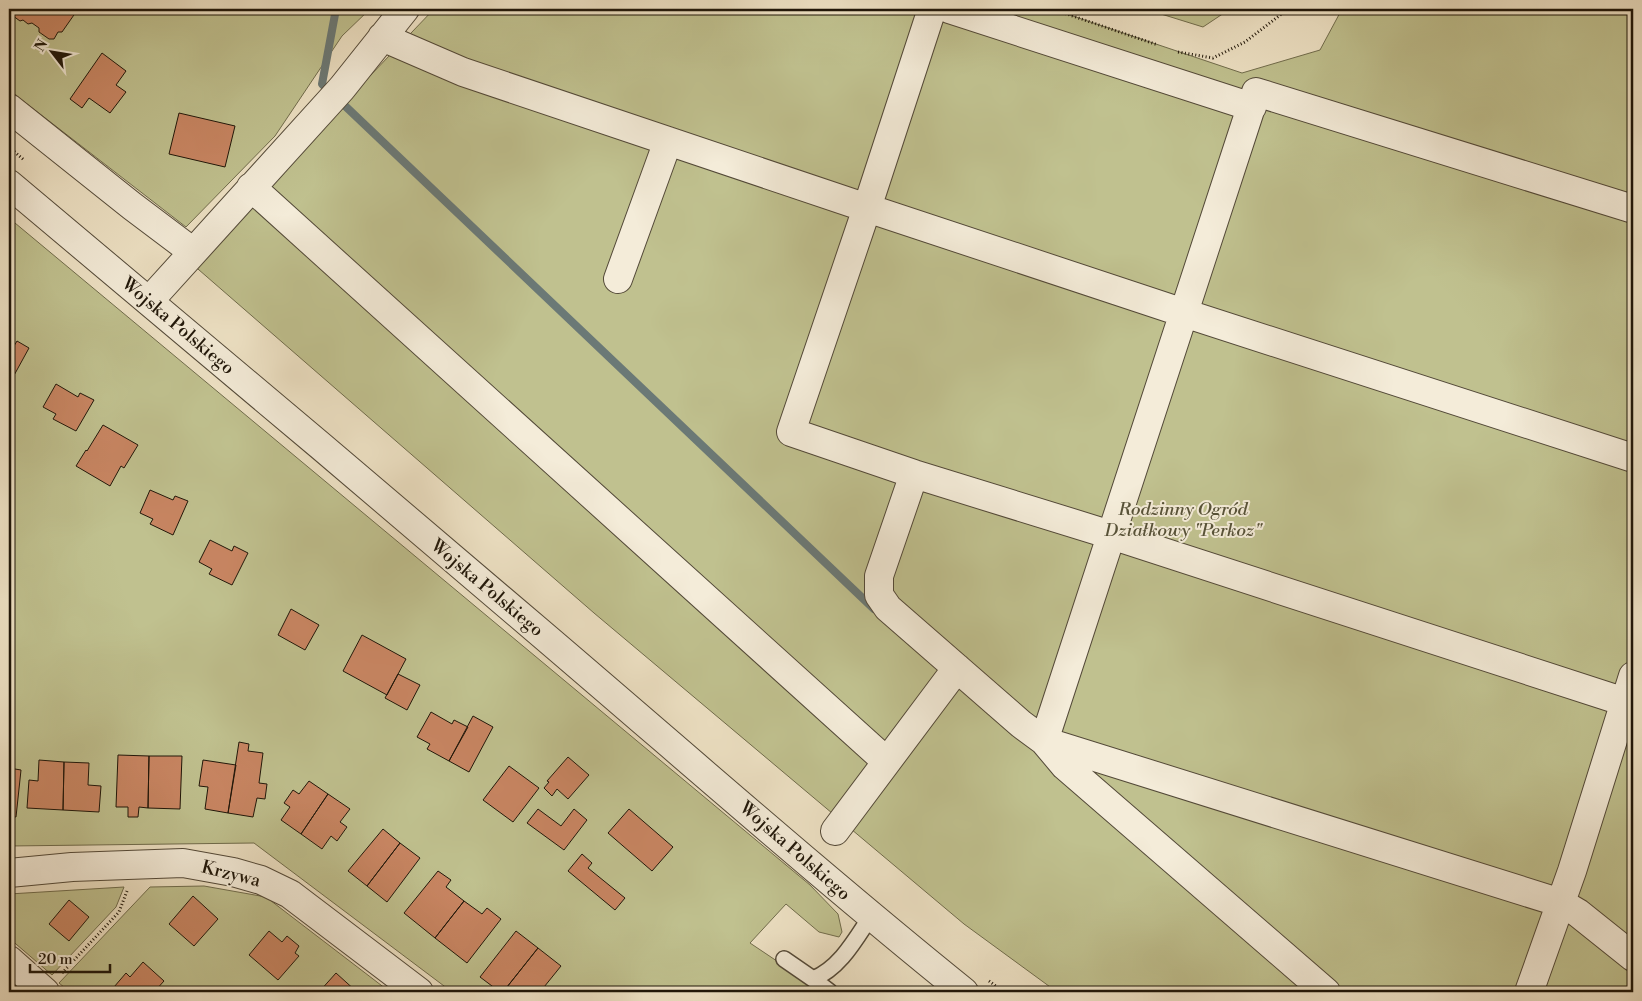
<svg xmlns="http://www.w3.org/2000/svg" width="1642" height="1001" viewBox="0 0 1642 1001" font-family="'Libre Bodoni',serif">
<style>
.green{fill:#c0c18f;stroke:#706c4c}
.lines{fill:none;stroke-linecap:round;stroke-linejoin:round}
.stream{stroke:#6b7976;stroke-width:8}
.building{fill:#c98663;stroke:#1f1609}
.service-casing{stroke:#534938;stroke-width:18}
.minor-casing{stroke:#534938;stroke-width:30}
.tertiary-casing{stroke:#534938;stroke-width:30}
.path{stroke:#1f1609;stroke-width:3;stroke-dasharray:1 2.5;stroke-linecap:butt}
.service{stroke:#f4ecd9;stroke-width:15}
.minor{stroke:#f4ecd9;stroke-width:28}
.tertiary{stroke:#f4ecd9;stroke-width:28}
.labels{text-anchor:middle;dominant-baseline:central;stroke-width:4;stroke-linejoin:round;paint-order:stroke}
.street-label{font-size:18px;fill:#1f1609;stroke:#f4ecd9}
.park-label{font-size:18px;font-style:italic;fill:#575238;stroke:#f4ecd9}
</style>
<rect width="100%" height="100%" fill="#eee2c5"/>
<filter id="stains"><feTurbulence type="fractalNoise" baseFrequency=".004" numOctaves="4"/><feColorMatrix values="0 0 0 0 .2 0 0 0 0 .09 0 0 0 0 .02 0 0 0 .5 -.17"/></filter>
<radialGradient id="worn" r=".72"><stop offset=".6" stop-color="#630" stop-opacity="0"/><stop offset="1" stop-color="#630" stop-opacity=".3"/></radialGradient>
<path class="green" d="M9,9H370L342,36L275,136L186,227L9,90Z
M434,9H1052L1242,73L1320,50L1342,9H1633V992H1057L964,924L594,613L191,263Z
M1145,9H1230L1203,27Z
M9,218L810,885L838,914L842,932L839,937L819,932L786,904L750,943L823,992H452L254,843L9,846Z
M204,886L266,897L390,992H70L59,983L150,887Z
M124,887L116,907L52,975L9,938V894Z"/>
<g class="lines">
<path class="stream" d="M336,9L322,84L874,609"/>
</g>
<path class="building" d="M9,9H76V12L62,32H58L54,39H49L39,32V28L32,23L28,24L23,20L20,21L9,13Z
M102,53L126,71L116,85L126,92L110,113L89,98L82,108L70,99Z
M179,113L235,126L225,167L169,154Z
M17,341L29,348L12,379L9,378V343L14,346Z
M56,384L78,397L80,393L94,400L76,431L53,419L56,414L43,407Z
M103,425L138,445L124,468L121,466L110,486L76,466L86,450L87,451Z
M150,490L173,500L175,496L188,501L173,535L150,524L153,519L140,513Z
M210,540L232,551L234,546L248,553L232,585L209,574L212,569L199,562Z
M291,609L319,625L305,650L278,635Z
M362,635L406,659L387,695L343,671Z
M398,674L420,685L407,710L385,698Z
M431,712L452,724L454,720L468,727L449,761L427,749L430,744L417,737Z
M473,716L493,727L469,772L449,761Z
M239,742L249,744L248,751L263,753L259,783L267,784L265,799L257,798L253,817L228,813Z
M118,755L149,756L148,808L139,807L138,817H128V807H116Z
M149,756H182L180,809L148,808Z
M568,757L589,775L568,799L557,789L552,796L544,788L549,782L547,781Z
M39,760L64,762L63,810L27,808L29,780L38,781Z
M203,760L236,765L228,813L205,809L208,787L199,786Z
M64,762L89,763L88,785L101,786L99,812L63,810Z
M509,766L539,788L513,822L483,800Z
M9,768L21,770L16,817L9,816Z
M309,781L328,794L301,834L281,820L290,807L284,803L293,790L299,794Z
M328,794L350,809L340,822L347,827L337,841L331,836L322,849L301,834Z
M538,809L561,826L574,809L587,820L564,850L527,823Z
M629,809L673,847L652,871L608,833Z
M383,829L400,843L367,886L348,871Z
M400,843L420,858L387,902L367,886Z
M582,854L592,863L588,868L625,898L615,910L568,871Z
M438,871L451,880L446,887L464,901L435,938L404,913Z
M193,896L218,919L194,946L169,924Z
M69,900L89,917L69,941L49,924Z
M464,901L482,914L487,908L501,919L467,963L435,938Z
M269,931L282,942L287,936L299,946L295,953L299,956L278,980L249,955Z
M516,931L538,948L503,992H500L480,977Z
M538,948L561,966L540,992H503Z
M143,962L164,981L154,992H120L114,987L126,973L130,977Z
M336,973L357,992H319Z"/>
<g class="lines">
<defs>
<path id="service" d="M784,959L813,979C840,968 855,940 871,916
M813,979L830,992"/>
<path id="minor" d="M932,9L867,208L791,432L914,474L1111,535L1625,702
M949,9L1252,107
M382,37L463,72L867,208L1184,313L1633,458
M9,108L132,206L193,252
M251,187L886,761
M618,279L668,141
M149,301L342,88L405,9
M914,474L879,576V595L888,608L1021,724L1044,741L1065,766L1326,992
M1044,741L1256,92L1633,209
M1044,741L1561,903L1578,913L1633,957
M835,831L957,668
M9,873L72,867L183,863L233,872L261,880L290,894L419,992
M9,960L45,992
M1529,992L1572,871L1633,676"/>
<path id="tertiary" d="M9,184C186,332 362,480 537,630C679,751 819,875 964,992"/>
</defs>
<use href="#service" class="service-casing"/>
<use href="#minor" class="minor-casing"/>
<use href="#tertiary" class="tertiary-casing"/>
<path class="path" d="M1052,9L1158,45
M1178,52L1213,58L1245,42L1288,9
M9,147L24,160
M62,973L119,912L127,891
M989,981L1004,992"/>
<use href="#service" class="service"/>
<use href="#minor" class="minor"/>
<use href="#tertiary" class="tertiary"/>
</g>
<g class="labels">
<g class="street-label">
<text transform="translate(178 326) rotate(40)">Wojska Polskiego</text>
<text transform="translate(487 588) rotate(40)">Wojska Polskiego</text>
<text transform="translate(795 851) rotate(41)">Wojska Polskiego</text>
<text transform="translate(231 874) rotate(14)">Krzywa</text>
</g>
<g class="park-label">
<text x="1183" y="509">Rodzinny Ogród<tspan x="1183" dy="21">Działkowy "Perkoz"</tspan></text>
</g>
</g>
<rect width="1642" height="1001" fill="none" stroke="#eee2c5" stroke-width="30"/>
<rect x="10" y="10" width="1622" height="981" fill="none" stroke="#1f1609" stroke-width="2.5"/>
<rect x="15" y="15" width="1612" height="971" fill="none" stroke="#1f1609"/>
<g transform="translate(52 52) rotate(301)" stroke="#f4ecd9" stroke-width="4" paint-order="stroke">
<path d="M0-4L9 19L0 12L-9 19Z" fill="#1f1609"/>
<text y="-8" font-size="14" font-weight="bold" text-anchor="middle" fill="#1f1609">N</text>
</g>
<path d="M30 964v8h80v-8" fill="none" stroke="#1f1609" stroke-width="2.5"/>
<text x="38" y="964" font-size="15" fill="#1f1609" stroke="#f4ecd9" stroke-width="4" paint-order="stroke">20 m</text>
<rect width="100%" height="100%" filter="url(#stains)"/>
<rect width="100%" height="100%" fill="url(#worn)"/>
</svg>
